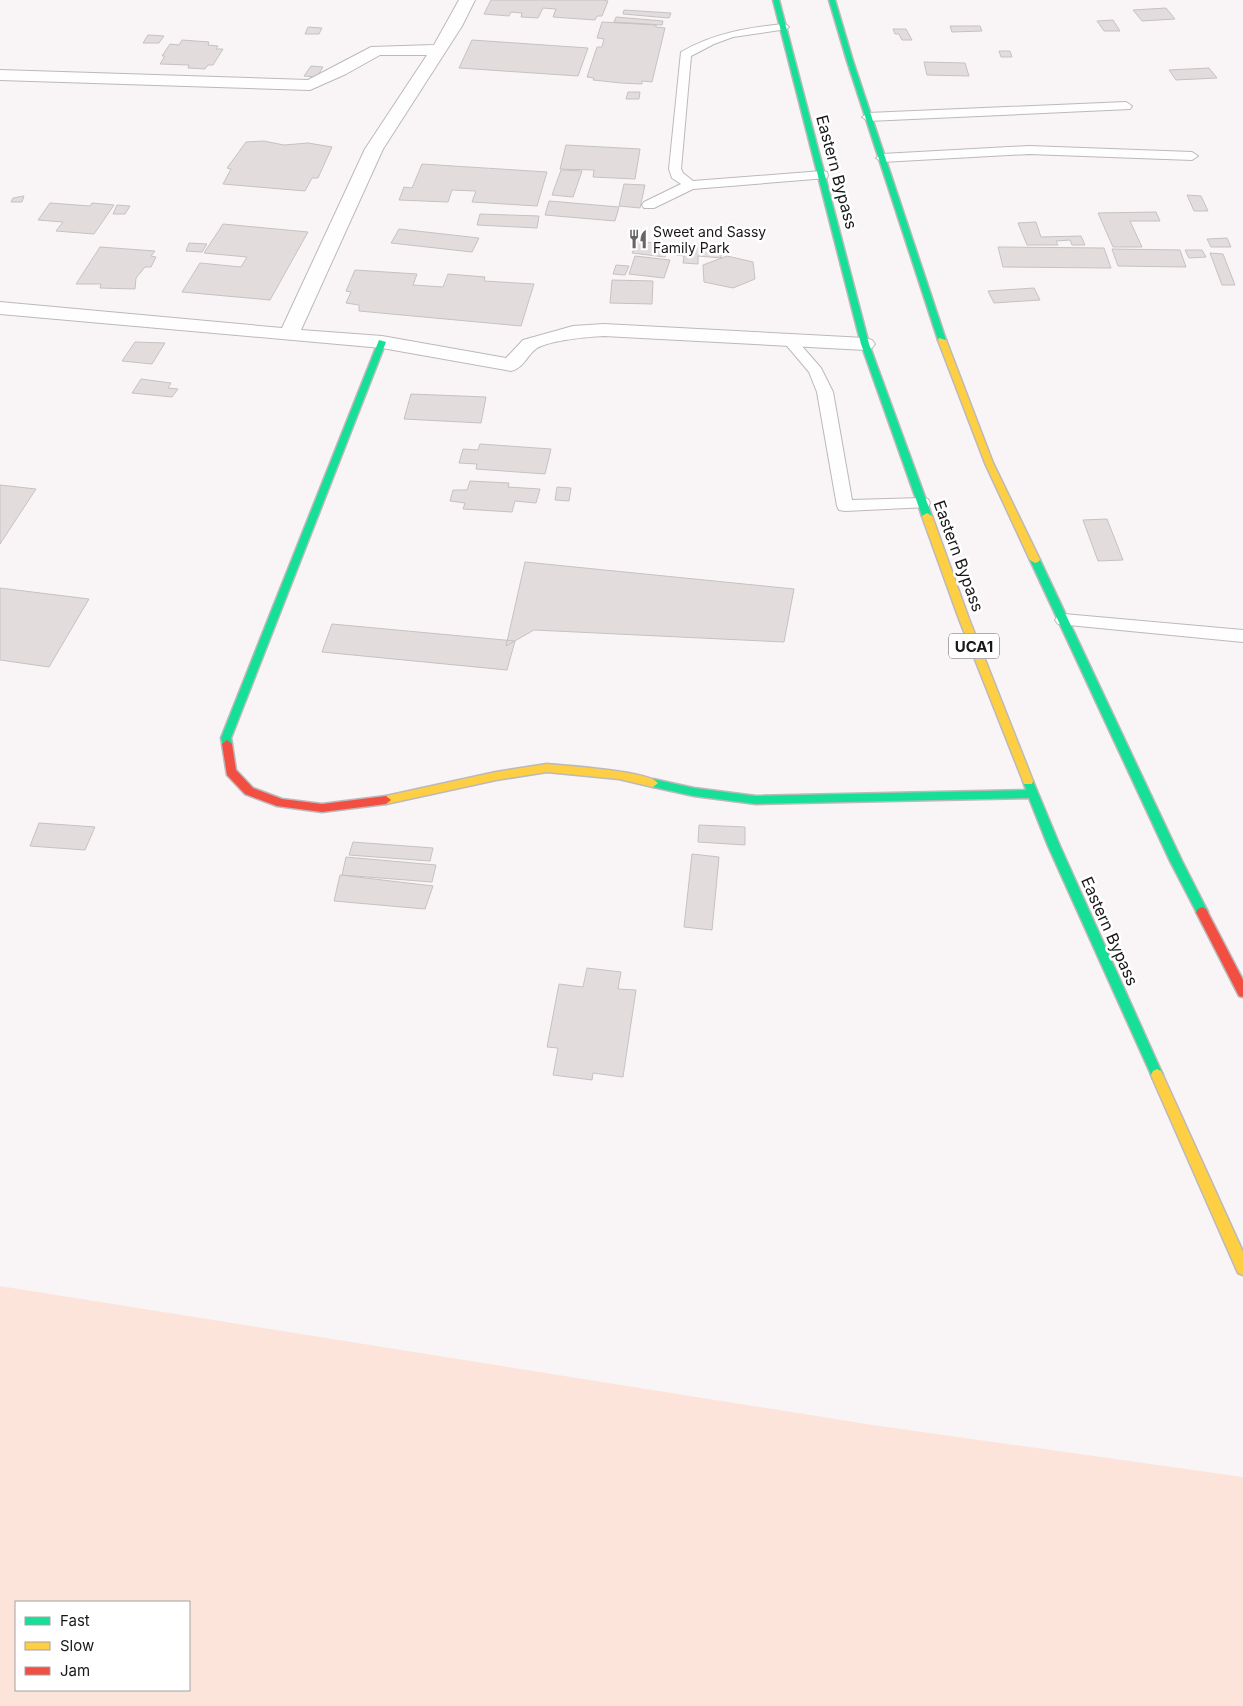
<svg xmlns="http://www.w3.org/2000/svg" width="1243" height="1706" viewBox="0 0 1243 1706" font-family="Inter,sans-serif">
<style>
.green{fill:#fce4db;fill-rule:evenodd}
.building{fill:#e3dcdd;stroke:#c5c2c3}
.lines{fill:none;stroke-linecap:round;stroke-linejoin:round}
.lane-casing{stroke:#bcb9ba;stroke-width:2}
.street-casing{stroke:#bcb9ba;stroke-width:2}
.fast-casing{stroke:#bcb9ba;stroke-width:3}
.slow-casing{stroke:#bcb9ba;stroke-width:3}
.jam-casing{stroke:#bcb9ba;stroke-width:3}
.lane{fill:#fefefe;fill-rule:evenodd}
.street{fill:#fefefe;fill-rule:evenodd}
.fast{fill:#16e098;fill-rule:evenodd}
.slow{fill:#ffcf43;fill-rule:evenodd}
.jam{fill:#f24e42;fill-rule:evenodd}
.labels{text-anchor:middle;dominant-baseline:central;stroke-width:5;stroke-linejoin:round;paint-order:stroke}
.far-poi-label{font-size:14px;fill:#191718;stroke:#fff;text-anchor:start}
.shield{fill:#fff;stroke:#5e5d5d;stroke-width:1}
.shield-label{font-size:15px;font-weight:bold;fill:#191718}
.street-label{font-size:16px;fill:#191718;stroke:#fff}
</style>
<rect width="100%" height="100%" fill="#f9f5f7"/>
<path class="green" d="M0,1286L873,1425L1243,1477V1706H0ZM16,1602H189V1690H16Z"/>
<path class="building" d="M491,0H603L608,1L602,16H597L595,20L553,17L556,9L543,8L538,18L521,17L522,13L511,12L509,16L484,14Z
M1166,8L1175,19L1142,21L1133,10Z
M624,10L671,13L669,18L623,14Z
M616,17L663,21L662,25L614,22Z
M1113,20L1120,31H1104L1097,21Z
M602,22L656,25V27L665,28L652,82L642,81V84L621,83L593,80L594,78L587,77L597,47H602L604,39L597,38Z
M950,26H980L982,31L952,32Z
M308,27L322,28L319,34H305Z
M893,29H906L912,40H902L899,34H895Z
M148,35L164,36L159,43H143Z
M182,40L209,42L208,45L218,46L216,49H223L213,65H208L205,69L188,68L189,65L160,64L165,56H162L170,44L179,45Z
M472,40L588,48L578,76L459,68Z
M999,51H1010L1012,57H1001Z
M924,62L965,63L969,76L927,75Z
M311,66L323,67L317,77L304,76Z
M1209,68L1217,78L1176,80L1169,70Z
M628,92H640L639,99H626Z
M264,141L284,145L308,143L332,147L318,178H312L305,191L223,184L231,169L227,168L246,142Z
M566,145L640,149L635,179L593,177L594,170L560,169Z
M422,164L547,172L537,206L472,202L476,191L452,190L448,202L399,200L404,187L412,188Z
M561,170L582,171L573,197L552,195Z
M624,184L645,185L640,208L619,206Z
M1187,195L1201,196L1208,211H1194Z
M24,196L22,202H11L13,198Z
M549,201L619,207L615,221L545,215Z
M50,203L90,206L92,203L114,205L94,234L56,231L63,222L38,220Z
M117,205L130,206L125,214H113Z
M1156,212L1160,221H1130L1142,247H1113L1098,213Z
M480,214L539,216L537,228L477,225Z
M1036,222L1041,237L1081,236L1085,245H1072L1070,240L1056,241L1058,245H1027L1018,223Z
M223,224L308,232L270,300L182,292L200,263L241,267L247,257L204,253Z
M399,229L479,238L472,252L391,243Z
M1227,238L1231,247H1211L1207,239Z
M638,241L670,245L665,257L632,253Z
M189,243L207,244L202,252L186,251Z
M678,243L723,245L721,258L698,256V264L683,263L684,256L676,255Z
M100,247L155,251L151,256L156,257L151,267H145L136,278L135,289L100,288L101,284H76Z
M998,247L1104,248L1111,268L1003,267Z
M1112,249L1180,250L1186,267L1118,266Z
M1185,250H1202L1206,257L1189,258Z
M1210,253L1223,254L1235,285H1222Z
M635,256L670,260L664,278L629,274Z
M727,256L753,262L755,279L733,288L704,282L703,265Z
M616,265L629,266L625,275L613,274Z
M355,270L417,274L413,285L443,287L448,274L485,277L484,281L534,284L521,326L359,311V305L346,303L351,292L346,291Z
M612,280L653,281L652,304L610,303Z
M1034,288L1040,300L994,303L988,291Z
M135,342L165,343L152,364L122,361Z
M141,379L171,383L168,388L178,389L172,397L132,393Z
M411,394L486,397L481,423L404,419Z
M480,444L551,449L545,474L476,469L477,464L459,463L463,449L478,450Z
M470,481L509,483L508,487L540,489L536,503L515,501L512,512L463,509L465,503L450,501L453,490H467Z
M0,485L36,489L0,544Z
M557,487L571,488L569,501L555,500Z
M1107,519L1123,560L1098,561L1083,520Z
M525,562L794,589L784,642L534,630L506,646Z
M0,588L89,599L49,667L0,660Z
M332,624L515,641L507,670L322,652Z
M39,823L95,827L85,850L30,846Z
M699,825L745,827V845L698,842Z
M353,842L433,848L430,861L349,855Z
M692,854L719,857L712,930L684,927Z
M346,857L436,865L432,882L342,875Z
M340,875L433,886L425,909L334,901Z
M587,968L621,972L618,989L636,990L623,1077L593,1073L592,1080L553,1075L558,1048L547,1047L559,984L583,987Z"/>
<g class="lines">
<defs>
<path id="lane" d="M783,24L787,25L789,27L787,29L733,37L714,44L691,56L681,169L683,173L693,181L822,171L827,172L828,175L827,178L693,189L654,208H644L642,205L644,202L681,184L672,178L669,169L681,52C714,33 746,28 783,24Z
M1126,102L1132,106L1130,109L868,121L862,117L868,113Z
M1029,146L1192,152L1198,156L1192,160L1029,154L882,162L876,158L882,154Z
M789,336L794,337L821,368L833,392L852,500L922,498L928,499L930,503L928,507L845,511L839,510L837,506L817,392L809,372L782,340L784,337Z
M1064,614L1243,630V642L1058,624L1055,620L1058,616Z"/>
<path id="street" d="M459,0H475L462,26L383,149L301,330L382,336L506,358L523,340L573,326L604,324L865,338L872,340L875,344L872,348L865,350L604,336C587,337 552,340 537,348C527,355 524,368 511,371L382,348L0,314V302L282,328L365,149L427,55H380L346,74L310,90L0,80V70L308,80L371,47L434,45Z"/>
<path id="fast" d="M773,0H779L869,344L932,516L930,518L927,519L922,516L861,344Z
M829,0H835L853,61L946,340L945,342L938,340L847,61Z
M379,340L386,342L231,738L232,744L227,748L223,747L221,738Z
M1035,557L1040,560L1182,861L1208,912L1206,915L1202,917L1198,915L1170,861L1030,560Z
M1028,777L1033,781L1060,846L1163,1075L1161,1079L1157,1081L1153,1079L1048,846L1029,798L756,804L694,796L653,787L648,783L653,779L694,788L756,796L1026,790L1023,781Z"/>
<path id="slow" d="M939,338L946,340L993,463L1040,560L1038,562L1035,563L1030,560L985,463L938,340Z
M927,513L932,516L969,619L1033,781L1032,784H1024L1023,781L959,619L922,516Z
M547,764C565,766 650,771 658,783L653,787L619,779L547,772L496,780L386,804L381,800L386,796L496,772Z
M1157,1069L1161,1071L1243,1252V1275L1238,1273L1151,1075L1153,1071Z"/>
<path id="jam" d="M227,740L232,744L236,770L253,788L282,799L322,804L386,796L391,800L386,804L322,812L277,806L245,794L227,775L222,744Z
M1202,907L1206,909L1243,980V997L1239,996L1196,912L1198,909Z"/>
</defs>
<use href="#lane" class="lane-casing"/>
<use href="#street" class="street-casing"/>
<use href="#fast" class="fast-casing"/>
<use href="#slow" class="slow-casing"/>
<use href="#jam" class="jam-casing"/>
<use href="#lane" class="lane"/>
<use href="#street" class="street"/>
<use href="#fast" class="fast"/>
<use href="#slow" class="slow"/>
<use href="#jam" class="jam"/>
</g>
<defs>
<symbol id="restaurant-bare" viewBox="-9 -9 18 18"><path d="M-5-6h1v4h1v-4h1v4h1v-4h1v5L-1.5 .5V6h-2V.5L-5-1ZM5-6V6H3V1.5H1.5Q1.5-4 5-6Z" fill="#676566" stroke="#fff" stroke-width="2.5" paint-order="stroke"/></symbol>
</defs>
<g fill-rule="evenodd">
<use href="#restaurant-bare" x="624" y="225" width="28" height="28"/>
</g>
<g class="labels">
<g class="far-poi-label">
<text x="653" y="231">Sweet and Sassy<tspan x="653" dy="16">Family Park</tspan></text>
</g>
<rect class="shield" x="949" y="633.5" width="50" height="25" rx="4"/>
<g class="shield-label">
<text x="974" y="646">UCA1</text>
</g>
<g class="street-label">
<text transform="translate(837 172) rotate(75)">Eastern Bypass</text>
<text transform="translate(959 556) rotate(70)">Eastern Bypass</text>
<text transform="translate(1110 931) rotate(66)">Eastern Bypass</text>
</g>
</g>
<rect x="15" y="1601" width="175" height="90" fill="#ffffff" stroke="#a3a2a3"/>
<rect x="25" y="1617" width="25" height="8" fill="#16e098" stroke="#a3a2a3"/>
<text x="60" y="1626" font-size="15" fill="#191718">Fast</text>
<rect x="25" y="1642" width="25" height="8" fill="#ffcf43" stroke="#a3a2a3"/>
<text x="60" y="1651" font-size="15" fill="#191718">Slow</text>
<rect x="25" y="1667" width="25" height="8" fill="#f24e42" stroke="#a3a2a3"/>
<text x="60" y="1676" font-size="15" fill="#191718">Jam</text>
</svg>
